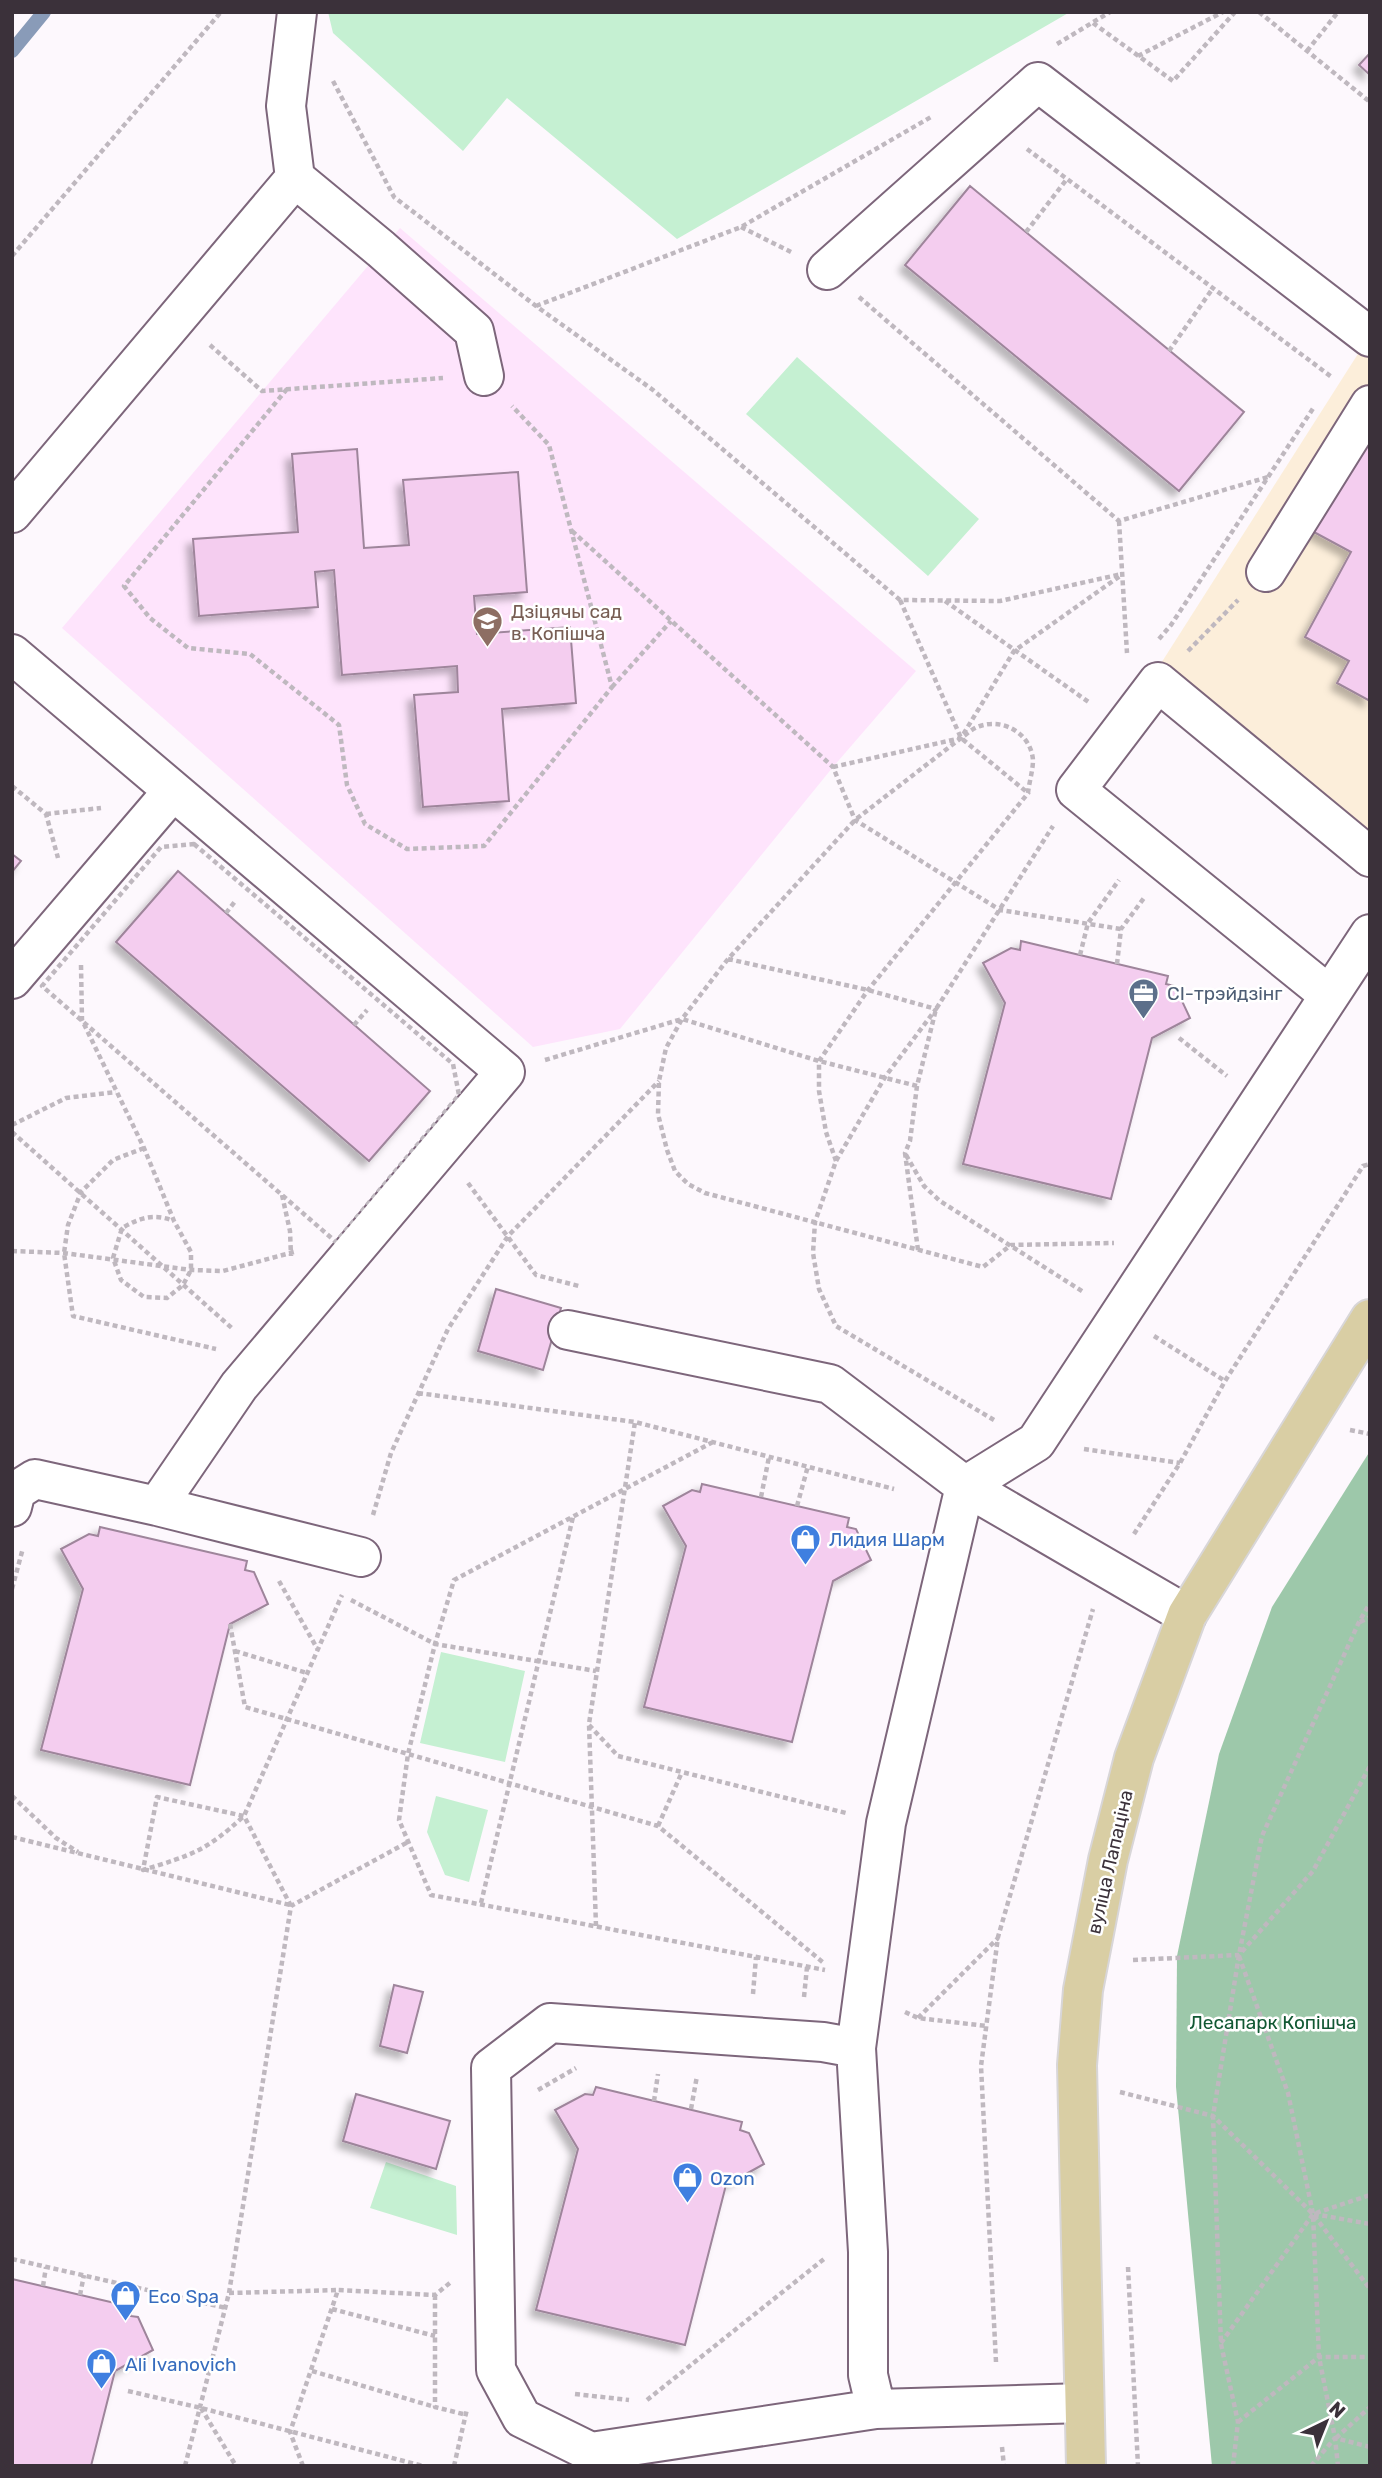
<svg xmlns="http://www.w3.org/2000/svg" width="1382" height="2478" viewBox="0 0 1382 2478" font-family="Rubik,sans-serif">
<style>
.commercial{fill:#fceeda}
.built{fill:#fee4fc}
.green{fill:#c5f0d2}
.forest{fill:#9dc8aa}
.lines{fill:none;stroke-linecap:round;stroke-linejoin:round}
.stream{stroke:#899bb8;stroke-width:14}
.building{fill:#f4cdef;stroke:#9e859b;stroke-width:2;filter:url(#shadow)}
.minor-casing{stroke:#7d667b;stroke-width:42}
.major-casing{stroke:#d8d6d8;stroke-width:42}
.path{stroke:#bfb8bf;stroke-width:4.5;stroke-dasharray:5 3.5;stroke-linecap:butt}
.minor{stroke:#fff;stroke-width:38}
.major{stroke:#d9cea4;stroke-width:38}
.labels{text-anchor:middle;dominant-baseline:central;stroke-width:5;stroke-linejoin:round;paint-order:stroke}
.education-label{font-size:19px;fill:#785e54;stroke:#fff;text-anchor:start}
.service-label{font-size:19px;fill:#4e5e75;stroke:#fff;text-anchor:start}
.shop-label{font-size:19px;fill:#366cbe;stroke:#fff;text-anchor:start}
.street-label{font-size:19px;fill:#3b313a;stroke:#fff}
.park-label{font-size:19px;fill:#115833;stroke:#fff}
</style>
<defs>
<filter id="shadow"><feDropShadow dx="-6" dy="6" stdDeviation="3.5" flood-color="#0004"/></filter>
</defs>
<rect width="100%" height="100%" fill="#fdf8fd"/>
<path class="commercial" d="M1370,335V842L1158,668Z"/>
<path class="built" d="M400,228L916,671L833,767L620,1029L533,1047L62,628Z"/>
<path class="green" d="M328,12H1070L677,239L507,98L463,151L333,33Z
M797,357L979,519L928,576L746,414Z
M441,1652L525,1671L505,1762L420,1743Z
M436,1796L488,1810L469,1882L445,1875L427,1832Z
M386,2162L456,2186L457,2235L370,2208Z"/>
<path class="forest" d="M1370,1451V2466H1212L1176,2087L1177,1956L1219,1754L1272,1607Z"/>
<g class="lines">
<path class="stream" d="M12,51L44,12"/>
</g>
<path class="building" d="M1370,53V75L1359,65Z
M970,186L1244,412L1179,491L905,265Z
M1370,424V701L1337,683L1349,661L1305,637L1351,552L1312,531Z
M357,449L364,548L409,545L403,480L518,472L527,592L474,596L477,634L570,627L576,703L502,709L509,801L423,807L414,695L458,692L457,666L342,675L334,570L315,572L318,607L199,616L193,539L298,532L292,454Z
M12,854L21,861L12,872Z
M178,871L430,1091L369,1161L116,942Z
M1021,941L1168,976L1166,984L1175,986L1190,1018L1152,1038L1111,1199L963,1164L1005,1003L983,963L1011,948L1020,950Z
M496,1289L561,1308L543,1370L478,1351Z
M702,1484L849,1518L847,1527L856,1529L871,1560L833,1581L792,1742L644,1707L686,1546L663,1506L692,1490L700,1492Z
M100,1527L247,1561L245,1570L254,1572L268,1604L230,1624L190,1785L41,1750L83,1589L61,1549L89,1534L98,1536Z
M394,1985L423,1992L407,2053L380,2046Z
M596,2087L742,2122L740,2130L749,2133L764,2164L726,2185L685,2345L536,2310L578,2149L555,2110L585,2094L593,2095Z
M356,2094L450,2121L436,2169L343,2141Z
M12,2279L132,2307L130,2316L138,2317L153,2350L115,2371L91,2466H12Z"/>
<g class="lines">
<defs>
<path id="minor" d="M297,12L286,106L295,178L381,249L474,331L484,376
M827,270L1038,82L1370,337
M12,513L295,178
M1266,572L1370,405
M12,654L505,1072L239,1386L157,1506
M12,979L172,792
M1329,995L1076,790L1158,682L1370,857
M568,1330L830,1384L965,1486L1187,1615
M12,1507L16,1491L35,1479L157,1506L361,1557
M856,2048L823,2042L550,2023L491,2068L496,2370L522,2418L591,2452L876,2409L1084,2403
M876,2409L868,2375V2252L856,2048L886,1823L965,1486L1036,1442L1370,934"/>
<path id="major" d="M1086,2466L1077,2065L1083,1990L1108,1860L1134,1758L1187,1615L1370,1319"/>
</defs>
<use href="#minor" class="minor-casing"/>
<use href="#major" class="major-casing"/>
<path class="path" d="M1259,12L1370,102
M1093,23L1173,81L1235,12
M1057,44L1110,12
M1307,51L1338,12
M1138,56L1223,12
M333,81L394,197L536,306L653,390L900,600L1000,601L1122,574
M1027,149L1333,378
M741,227L791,252
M1026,232L1067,179
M12,256L221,12
M859,297L1119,521L1268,477
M536,306L741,227L931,117
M210,345L262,391L443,378
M1169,351L1213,288
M287,389L124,586L150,618L188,648L250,654L339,725L347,785L365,824L407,849L484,846L612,687L549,445L512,406
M1119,521L1127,653
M572,531L833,767L855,820L1000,910L1121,929
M900,600L961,738L1028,793
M945,601L1090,703
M1159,639L1171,625L1314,407
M1188,651L1238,600
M612,687L671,621
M833,767L961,738L1014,651L1120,576
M12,786L46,814L58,858
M1028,793C1029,783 1033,770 1033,760C1031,734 1004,718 980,726C973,728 967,734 961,738L855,820L728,959L682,1019L666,1048L659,1081L658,1114L667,1150L675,1171L688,1184L705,1193L983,1267L1011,1245L1114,1243
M46,814L101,808
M194,844L453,1064L459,1095L336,1242L42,986L161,847Z
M226,913L236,900
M1080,955L1088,923L1119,880
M728,959L868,990L936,1009L885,1077L836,1161L815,1222L813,1253L819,1289L836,1326L994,1420
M1117,964L1121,929L1144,898
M81,965L82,1020L144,1148L174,1221L191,1252V1270L183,1285L167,1298L144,1297L121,1280L113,1258L122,1228C140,1218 153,1213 174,1221
M354,1025L367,1010
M1179,1038L1227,1076
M545,1060L682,1019L819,1061L917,1086
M12,1125L66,1098L116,1092
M12,1132L234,1330
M144,1148L113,1160L81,1192L68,1225L64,1253L73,1316L216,1349
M906,1155L924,1186L940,1201L1085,1293
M836,1161L826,1132L819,1091V1061L868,990L1029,792
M468,1183L536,1275L579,1286
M282,1195L290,1231L291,1256
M918,1250L905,1153L910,1141L917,1086L936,1009L1053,826
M12,1251L64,1253L191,1270L223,1271L294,1252
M1154,1336L1225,1381
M418,1393L635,1422L894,1489
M1350,1430L1370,1434
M713,1442L454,1580L435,1644L408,1754L399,1820L431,1895L825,1970
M1084,1449L1180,1463
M761,1497L769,1457
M797,1506L808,1466
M373,1515L391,1453L448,1329L508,1236L659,1081
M1134,1534L1180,1463L1225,1381L1363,1166L1370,1164
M279,1581L318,1650
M12,1589L23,1548
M351,1600L435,1644L596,1671
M1360,1622L1370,1617
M230,1624L245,1707L658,1826L825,1964
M235,1651L307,1673
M589,1725L618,1756L846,1813
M12,1796L56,1838L78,1852
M658,1826L682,1772
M12,1837L290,1905
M481,1903L573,1517
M291,1906L244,1816L157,1797L143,1870C192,1855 206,1851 244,1816L342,1595
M596,1926L589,1724L635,1422
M1239,1956L1288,2093L1313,2214L1319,2357L1335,2438L1338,2466
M1133,1960L1239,1955L1313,1871L1370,1766
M753,1994L756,1957
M804,1997L807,1967
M905,2012L918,2018L986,2026
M918,2018L998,1938
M538,2090L576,2068
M1120,2092L1213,2116L1313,2214L1370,2289
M654,2101L658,2074
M691,2109L697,2076
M1314,2214L1370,2224
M12,2259L226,2308
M1128,2267L1138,2466
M43,2286L46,2267
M229,2293L338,2290
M80,2295L84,2275
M435,2295V2407L467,2415
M332,2309L435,2336
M1221,2343L1313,2214L1370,2195
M996,2362L981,2066L998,1937L1093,1609
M312,2371L435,2407
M128,2391L201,2408L423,2466
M575,2394L629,2400
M647,2400L824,2259
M201,2408L236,2466
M1238,2422L1319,2357H1370
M1336,2438L1370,2407
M1002,2447L1004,2466
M185,2466L229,2293L291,1906L408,1842
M303,2466L290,2432L338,2290L435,2295L451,2282
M454,2466L467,2409
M1233,2466L1238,2422L1221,2344L1213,2116L1239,1955L1262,1836L1359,1622L1370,1603
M1311,2466L1335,2438L1370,2447"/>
<use href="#minor" class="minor"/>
<use href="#major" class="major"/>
</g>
<defs>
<symbol id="school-pin" viewBox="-11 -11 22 30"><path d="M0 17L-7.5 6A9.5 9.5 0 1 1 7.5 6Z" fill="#8d6e63" stroke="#fff"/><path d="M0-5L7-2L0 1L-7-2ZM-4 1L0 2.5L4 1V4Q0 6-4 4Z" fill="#fff"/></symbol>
<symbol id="office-pin" viewBox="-11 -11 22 30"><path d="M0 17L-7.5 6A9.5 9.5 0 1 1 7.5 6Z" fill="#5c6f8a" stroke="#fff"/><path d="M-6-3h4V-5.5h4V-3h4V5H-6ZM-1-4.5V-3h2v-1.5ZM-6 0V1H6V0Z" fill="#fff"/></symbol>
<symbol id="shop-pin" viewBox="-11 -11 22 30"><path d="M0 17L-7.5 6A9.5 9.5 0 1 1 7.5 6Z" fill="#3f7fe0" stroke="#fff"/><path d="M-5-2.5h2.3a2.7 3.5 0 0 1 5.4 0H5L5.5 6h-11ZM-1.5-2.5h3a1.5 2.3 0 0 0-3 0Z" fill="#fff"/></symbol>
</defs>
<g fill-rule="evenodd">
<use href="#school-pin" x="470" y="604" width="35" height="47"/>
<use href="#office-pin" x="1126" y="976" width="35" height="47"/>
<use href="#shop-pin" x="788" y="1522" width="35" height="47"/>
<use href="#shop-pin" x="670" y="2160" width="35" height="47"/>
<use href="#shop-pin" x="108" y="2278" width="35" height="47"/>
<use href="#shop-pin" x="84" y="2346" width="35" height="47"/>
</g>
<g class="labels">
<g class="education-label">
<text x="511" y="611">Дзіцячы сад<tspan x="511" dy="22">в. Копішча</tspan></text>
</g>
<g class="service-label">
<text x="1167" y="993">СІ-трэйдзінг</text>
</g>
<g class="shop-label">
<text x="829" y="1539">Лидия Шарм</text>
<text x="710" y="2178">Ozon</text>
<text x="148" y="2296">Eco Spa</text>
<text x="125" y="2364">Ali Ivanovich</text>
</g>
<g class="street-label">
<text transform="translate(1110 1862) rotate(-77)">вуліца Лапаціна</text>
</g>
<g class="park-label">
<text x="1273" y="2022">Лесапарк Копішча</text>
</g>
</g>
<rect width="1382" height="2478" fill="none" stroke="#3b313a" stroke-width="28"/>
<g transform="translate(1326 2422) rotate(43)" stroke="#ffffff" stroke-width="5" paint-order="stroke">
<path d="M0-5L12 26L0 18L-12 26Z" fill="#3b313a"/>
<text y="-10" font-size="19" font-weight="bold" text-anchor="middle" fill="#3b313a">N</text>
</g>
</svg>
